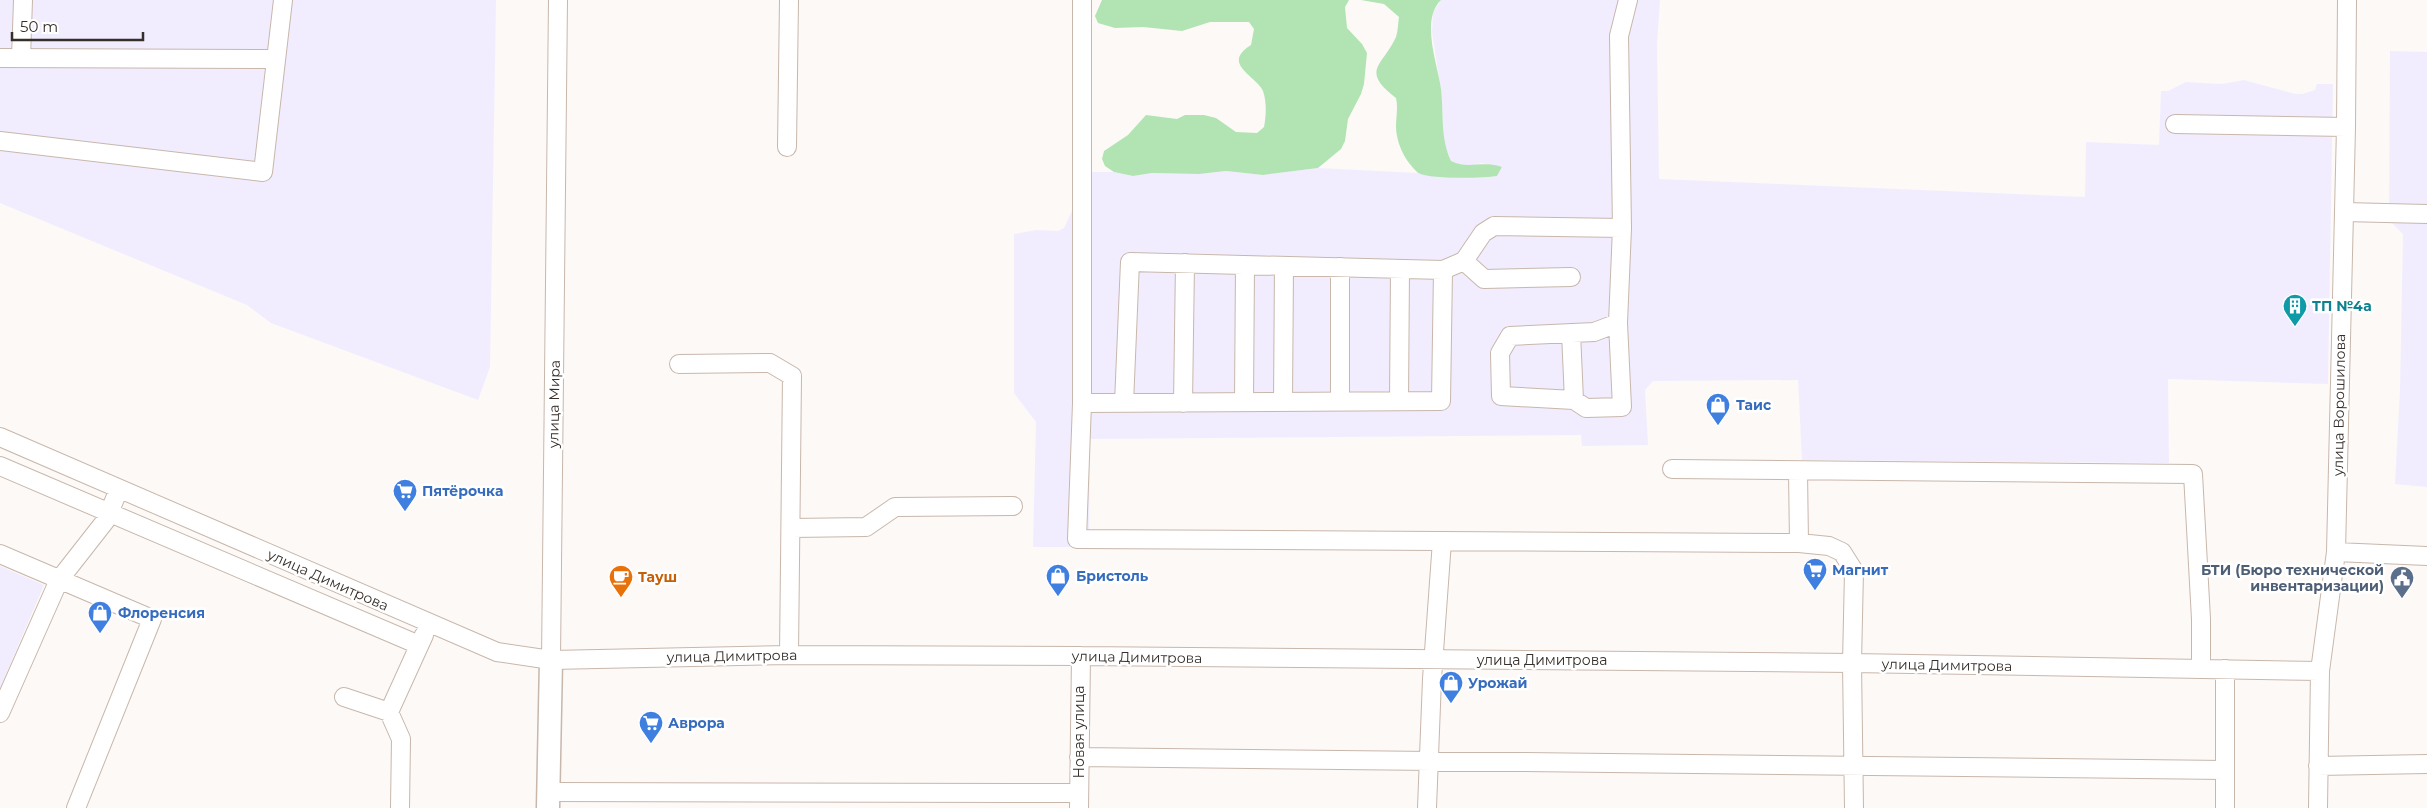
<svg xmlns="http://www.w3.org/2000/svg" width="2427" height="808" viewBox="0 0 2427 808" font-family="Montserrat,sans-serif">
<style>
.industrial{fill:#f1edff}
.education{fill:#f2edfe}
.green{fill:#b1e4b2}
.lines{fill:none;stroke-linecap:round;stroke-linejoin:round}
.minor-casing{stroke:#c8b7ab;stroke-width:20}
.major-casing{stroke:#c8b7ab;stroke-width:25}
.minor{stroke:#fff;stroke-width:18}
.major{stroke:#fff;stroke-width:22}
.labels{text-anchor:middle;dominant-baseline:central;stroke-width:5;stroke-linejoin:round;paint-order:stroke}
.culture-label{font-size:14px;font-weight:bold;fill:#0d838f;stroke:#fff;text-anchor:start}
.street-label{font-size:14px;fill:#352e2a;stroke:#fff}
.shop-label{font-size:14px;font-weight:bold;fill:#366cbe;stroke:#fff;text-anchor:start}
.service-label{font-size:14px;font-weight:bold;fill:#4e5e75;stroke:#fff;text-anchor:end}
.food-label{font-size:14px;font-weight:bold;fill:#c56008;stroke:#fff;text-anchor:start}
</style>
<rect width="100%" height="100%" fill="#fdf9f7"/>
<path class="industrial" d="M0,0H496L490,367L478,400L271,323L247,305L0,203Z
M1441,0H1660L1657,43L1659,179L2085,197L2086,142L2159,145L2161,91H2168L2186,82L2222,84L2244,80L2295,94H2302L2315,90L2317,84H2333L2328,384L2168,379L2169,463L1802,460L1798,380L1653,381L1645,390L1648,445L1582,446L1581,435L1090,439L1089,547H1033L1036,422L1014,393V234L1036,230L1058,231L1064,228L1076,202L1074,172H1114L1133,176L1152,173L1199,174L1226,171L1263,175L1318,168L1418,173L1453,178L1497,176L1502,167L1481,163L1471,166H1461L1451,161L1443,142L1442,97L1432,32L1433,12Z
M2390,51L2427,52V487L2395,484L2400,390L2403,234L2389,220Z"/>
<path class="education" d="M0,566L44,585L0,688Z"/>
<path class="green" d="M1102,0H1349L1345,7L1347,28L1362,44L1367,53L1364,84L1361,94L1348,119L1345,141L1341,149L1318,168L1263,175L1226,171L1199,174L1152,173L1133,176L1114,172L1105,166L1102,159L1104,151L1128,135L1146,115L1177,119L1185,115H1204L1216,118L1236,132L1257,133L1264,127C1266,116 1267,103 1263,91C1255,75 1221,64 1251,45L1254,29L1249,22H1210L1182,31L1143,27L1115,28L1098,23L1095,16Z
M1361,0H1441C1420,20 1438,65 1441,89C1444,115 1440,137 1451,161C1470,170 1480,160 1502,167L1497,176C1484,178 1426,180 1417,172C1407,162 1400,151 1397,136C1394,123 1399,111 1396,98C1360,70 1382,67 1396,37C1398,31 1398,23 1399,17L1384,4Z"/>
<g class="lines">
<defs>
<path id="minor" d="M1082,0V403L1077,539L1799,543L1829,546L1842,552L1854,571L1852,663L1854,808
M0,58L276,59
M21,58L23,0
M2175,124L2346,127
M0,141L263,172L283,0
M787,147L789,0
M2344,212L2427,214
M1464,261L1484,279L1571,277
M1618,323L1594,332L1510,336L1500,353L1501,396L1574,400L1586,408L1622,407L1618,323L1622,228L1619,36L1628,0
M1571,333L1574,400
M679,364L770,363L792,376L789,655
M1399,401L1400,269
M1244,402L1245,265
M1283,402L1284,266
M1340,402V267
M1082,403L1441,401L1443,270
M1124,403L1130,262L1443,270L1464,261L1483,233L1494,226L1622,228
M1183,403L1185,263
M0,437L497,652L551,660L789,655L1081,656L1852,663L2320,671
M0,466L419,645
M1672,469L2193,474L2201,619V669
M1798,471L1799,543
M792,528L866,527L895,507L1013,506
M2336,552L2427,556
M0,554L152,619L76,808
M551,660L558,0
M2225,669V808
M344,697L389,712L401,739L400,808
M389,712L424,635
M0,713L59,580L106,520L119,489
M1079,757L2225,770
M2318,766L2427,764
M548,792L1079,793
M1079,808L1081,656
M1427,808L1432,679L1442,541
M2318,808L2320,671L2336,552L2346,127L2347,0"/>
<path id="major" d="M548,808L551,660"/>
</defs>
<use href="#minor" class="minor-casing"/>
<use href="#major" class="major-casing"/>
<use href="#minor" class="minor"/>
<use href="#major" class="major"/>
</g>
<defs>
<symbol id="building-pin" viewBox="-11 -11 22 30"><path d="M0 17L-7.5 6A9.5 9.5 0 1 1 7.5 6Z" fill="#0f9aa8" stroke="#fff"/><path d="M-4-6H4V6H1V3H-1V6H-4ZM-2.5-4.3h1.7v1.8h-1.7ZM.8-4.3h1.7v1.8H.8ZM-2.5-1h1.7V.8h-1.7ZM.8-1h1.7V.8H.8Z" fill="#fff"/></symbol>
<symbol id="shop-pin" viewBox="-11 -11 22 30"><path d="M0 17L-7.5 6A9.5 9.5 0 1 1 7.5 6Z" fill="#3f7fe0" stroke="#fff"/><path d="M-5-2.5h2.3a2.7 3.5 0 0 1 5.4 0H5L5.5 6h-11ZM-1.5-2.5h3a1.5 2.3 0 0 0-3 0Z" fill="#fff"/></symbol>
<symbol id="supermarket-pin" viewBox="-11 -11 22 30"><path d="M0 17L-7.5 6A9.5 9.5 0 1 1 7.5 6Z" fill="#3f7fe0" stroke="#fff"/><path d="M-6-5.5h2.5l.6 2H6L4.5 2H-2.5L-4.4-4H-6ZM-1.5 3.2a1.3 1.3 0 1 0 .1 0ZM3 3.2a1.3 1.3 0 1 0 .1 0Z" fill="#fff"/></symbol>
<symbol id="cafe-pin" viewBox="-11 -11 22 30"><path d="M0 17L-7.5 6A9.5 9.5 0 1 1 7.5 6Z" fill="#e8710a" stroke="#fff"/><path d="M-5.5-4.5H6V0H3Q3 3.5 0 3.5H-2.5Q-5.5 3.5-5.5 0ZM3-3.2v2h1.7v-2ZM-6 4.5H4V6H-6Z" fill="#fff"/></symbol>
<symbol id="civic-pin" viewBox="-11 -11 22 30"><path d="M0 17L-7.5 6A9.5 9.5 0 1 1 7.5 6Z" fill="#5c6f8a" stroke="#fff"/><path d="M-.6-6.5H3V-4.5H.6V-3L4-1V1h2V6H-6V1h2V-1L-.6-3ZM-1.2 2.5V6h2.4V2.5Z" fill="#fff"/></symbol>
</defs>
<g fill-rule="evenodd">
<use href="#building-pin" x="2281" y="292" width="28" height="38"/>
<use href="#shop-pin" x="1704" y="391" width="28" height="38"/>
<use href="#supermarket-pin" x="391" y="477" width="28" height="38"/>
<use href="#supermarket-pin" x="1801" y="556" width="28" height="38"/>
<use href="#shop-pin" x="1044" y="562" width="28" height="38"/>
<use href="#cafe-pin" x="607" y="563" width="28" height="38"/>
<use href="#civic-pin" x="2388" y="564" width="28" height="38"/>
<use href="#shop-pin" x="86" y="599" width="28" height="38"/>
<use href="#shop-pin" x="1437" y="669" width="28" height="38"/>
<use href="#supermarket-pin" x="637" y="709" width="28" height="38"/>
</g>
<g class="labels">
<g class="culture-label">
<text x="2312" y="306">ТП №4а</text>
</g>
<g class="street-label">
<text transform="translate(554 404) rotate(-89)">улица Мира</text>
<text transform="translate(2339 405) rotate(-89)">улица Ворошилова</text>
<text transform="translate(328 580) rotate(24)">улица Димитрова</text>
<text transform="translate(732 656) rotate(-1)">улица Димитрова</text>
<text transform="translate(1137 657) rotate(1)">улица Димитрова</text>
<text x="1542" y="660">улица Димитрова</text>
<text transform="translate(1947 665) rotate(1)">улица Димитрова</text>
<text transform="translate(1079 732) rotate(-90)">Новая улица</text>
</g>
<g class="shop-label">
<text x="1736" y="405">Таис</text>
<text x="422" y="491">Пятёрочка</text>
<text x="1832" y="570">Магнит</text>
<text x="1076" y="576">Бристоль</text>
<text x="118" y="613">Флоренсия</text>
<text x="1468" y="683">Урожай</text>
<text x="668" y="723">Аврора</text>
</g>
<g class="service-label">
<text x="2384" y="570">БТИ (Бюро технической<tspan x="2384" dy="16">инвентаризации)</tspan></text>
</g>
<g class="food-label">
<text x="638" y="577">Тауш</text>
</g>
</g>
<path d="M12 32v8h131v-8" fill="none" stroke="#352e2a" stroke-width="2.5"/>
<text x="20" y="32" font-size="15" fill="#352e2a" stroke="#ffffff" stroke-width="4" paint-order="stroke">50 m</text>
</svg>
